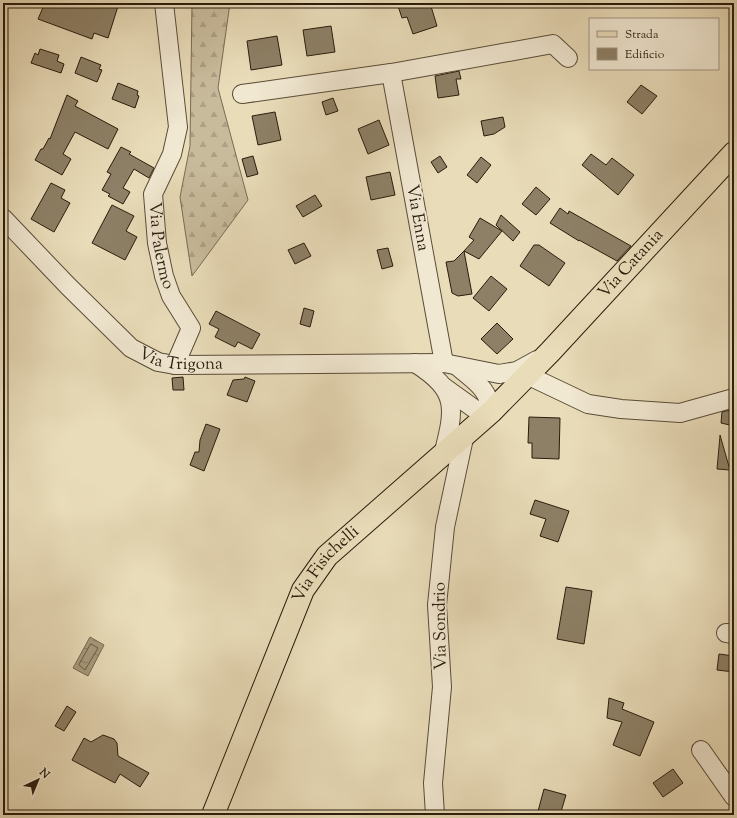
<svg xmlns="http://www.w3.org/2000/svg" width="737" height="818" viewBox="0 0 737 818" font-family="'Sorts Mill Goudy',serif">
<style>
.forest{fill:url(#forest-firs);stroke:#786c54}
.water{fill:url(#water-ripples);stroke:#756850}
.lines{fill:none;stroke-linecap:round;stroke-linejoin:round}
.shore{stroke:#685c45;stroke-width:1}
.building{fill:#8d8066;stroke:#291c0c}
.minor-casing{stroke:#594c37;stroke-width:20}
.major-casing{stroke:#291c0c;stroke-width:24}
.minor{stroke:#f1e8d2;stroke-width:18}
.major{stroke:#e9dcb9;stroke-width:22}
.labels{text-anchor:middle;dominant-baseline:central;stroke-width:4;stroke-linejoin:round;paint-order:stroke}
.street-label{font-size:17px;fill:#291c0c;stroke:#f1e8d2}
</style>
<defs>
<pattern id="forest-firs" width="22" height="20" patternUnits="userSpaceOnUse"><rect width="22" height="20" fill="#c8bb9c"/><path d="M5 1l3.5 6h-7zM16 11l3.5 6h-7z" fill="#aca085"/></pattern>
<pattern id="water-ripples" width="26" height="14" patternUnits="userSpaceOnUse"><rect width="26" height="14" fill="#a89b7e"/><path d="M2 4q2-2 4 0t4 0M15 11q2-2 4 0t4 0" fill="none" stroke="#897e66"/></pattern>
</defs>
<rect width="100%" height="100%" fill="#e9dcb9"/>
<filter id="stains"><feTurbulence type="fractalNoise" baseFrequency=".005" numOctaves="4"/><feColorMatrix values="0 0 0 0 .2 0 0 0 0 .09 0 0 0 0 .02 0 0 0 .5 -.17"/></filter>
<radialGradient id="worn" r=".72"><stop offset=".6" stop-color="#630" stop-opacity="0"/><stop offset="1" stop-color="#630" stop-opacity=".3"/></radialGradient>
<path class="forest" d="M192,3H230L218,88L248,200L192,276L180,197L190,146Z"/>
<path class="water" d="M90,637L104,645L88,676L73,668Z"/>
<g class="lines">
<path class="shore" d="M91,644L98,648L85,670L79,665Z"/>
</g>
<path class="building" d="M45,3H119L108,38L94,33L92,39L38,19Z
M397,3H430L437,26L413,34L407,17L402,18Z
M331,26L335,52L307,56L303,30Z
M277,36L282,65L251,70L247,41Z
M40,49L59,55L57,61L64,64L61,73L31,63L35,53L38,55Z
M81,57L101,65L99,69L102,70L97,82L75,73Z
M459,71L461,79H456L459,95L438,98L435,76Z
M118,83L138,91L137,95L139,96L135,108L112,99Z
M641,85L657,96L642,114L627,102Z
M67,95L78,101L75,106L118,129L108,149L75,132L63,154L71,159L62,175L35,160L41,149H43L49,138L50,139Z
M333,98L338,111L326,115L322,102Z
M275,112L281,140L258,145L252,116Z
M503,117L505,127L494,134L484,136L481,121Z
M379,120L389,145L368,154L358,129Z
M121,147L131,152L129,154L154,168L149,178L134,169L123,188L130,192L123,204L108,196L110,194L102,190L111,174L107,172Z
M591,154L606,165L612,158L634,175L618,195L582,165Z
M253,156L258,174L247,177L242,159Z
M440,156L447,167L438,173L431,162Z
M481,157L491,165L477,183L467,175Z
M390,172L395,195L371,200L366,177Z
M51,183L65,190L61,198L70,203L54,232L31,219Z
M536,187L550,199L536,215L522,204Z
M315,195L322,206L303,217L296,206Z
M112,205L134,216L126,231L137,237L125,260L92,243Z
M560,208L568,214L569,211L631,246L617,261L579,240V241L550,223Z
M501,215L520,232L513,241L496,225Z
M480,218L502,231L479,259L464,251L474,240L469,237Z
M304,243L311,256L295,264L288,250Z
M534,245H539L565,263L549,286L520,266Z
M388,248L393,266L382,269L377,250Z
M464,251L472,294L458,296L452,293L446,262L454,261Z
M491,276L507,289L489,311L473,298Z
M304,308L314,311L310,327L300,324Z
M216,311L260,334L252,349L238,342L235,347L215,337L219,329L209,324Z
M497,323L513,339L497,354L481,339Z
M183,377L184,390H173L172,378Z
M245,377L255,381L247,402L227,395L233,380L244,379Z
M734,409V426L721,423L722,412Z
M529,417L560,418L559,459L532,458V443H528Z
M206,424L220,429L204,471L190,465L195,452H199L200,440Z
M720,436V435L730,470L717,469Z
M535,500L569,511L558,542L540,536L546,519L530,514Z
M566,587L592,591L584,644L557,639Z
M719,654L734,656V672L717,670Z
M609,698L624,703L622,709L654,722L640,756L613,745L622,722L607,718Z
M67,706L76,712L64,731L55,726Z
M103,735L114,739L117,743L118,756L149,773L140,787L120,774L115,783L72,760L84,738L91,742Z
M673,769L683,783L663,797L653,783Z
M544,789L566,795L560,815H537Z"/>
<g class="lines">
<defs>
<g id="minor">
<path id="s1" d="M164,3L178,127L172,154L153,194L157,243L164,276L171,296L191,328L175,365"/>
<path d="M242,94L391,73"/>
<path id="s2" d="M3,218L68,286L131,348L158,362L175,365L444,363L499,374L517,371L537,360"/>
<path d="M415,363C459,391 455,408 443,455"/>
<path d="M444,363L391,73L553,44L568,58"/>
<path d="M527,375L588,404L621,409L680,413L734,398"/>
<path d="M444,387L476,410L491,412C489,388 474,381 457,366"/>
<path d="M726,633L734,634"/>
<path d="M701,750L734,797"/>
<path d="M435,815L433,783L442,687L437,605L445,527L464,438"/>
</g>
<g id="major">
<path id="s3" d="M213,815L303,590L327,556L491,412L550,352L734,153"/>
</g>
</defs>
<use href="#minor" class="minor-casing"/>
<use href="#major" class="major-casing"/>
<use href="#minor" class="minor"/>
<use href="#major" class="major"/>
</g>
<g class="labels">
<g class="street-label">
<text transform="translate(417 218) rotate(80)">Via Enna</text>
<text stroke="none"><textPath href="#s1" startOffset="249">Via Palermo</textPath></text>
<text stroke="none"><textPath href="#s3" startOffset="706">Via Catania</textPath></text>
<text stroke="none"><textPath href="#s2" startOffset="235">Via Trigona</textPath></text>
<text stroke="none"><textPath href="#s3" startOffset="277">Via Fisichelli</textPath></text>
<text transform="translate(441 626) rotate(-91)">Via Sondrio</text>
</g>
</g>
<rect width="737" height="818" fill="none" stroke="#e9dcb9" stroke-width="16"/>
<rect x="4" y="4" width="729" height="810" fill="none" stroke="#291c0c" stroke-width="2"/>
<rect x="8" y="8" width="721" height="802" fill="none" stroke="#291c0c"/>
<rect x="589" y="18" width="130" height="52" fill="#f1e8d2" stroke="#a19683"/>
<rect x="597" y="31" width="20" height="6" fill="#e9dcb9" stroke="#a19683"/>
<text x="625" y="38" font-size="12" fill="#291c0c">Strada</text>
<rect x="597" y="48" width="20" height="12" fill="#8d8066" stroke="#a19683"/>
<text x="625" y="58" font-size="12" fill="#291c0c">Edificio</text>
<g transform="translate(38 780) rotate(44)" stroke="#f1e8d2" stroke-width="3" paint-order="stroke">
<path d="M0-3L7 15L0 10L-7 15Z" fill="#291c0c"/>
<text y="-6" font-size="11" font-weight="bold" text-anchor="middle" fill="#291c0c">N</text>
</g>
<rect width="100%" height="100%" filter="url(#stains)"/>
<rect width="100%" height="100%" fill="url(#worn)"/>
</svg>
